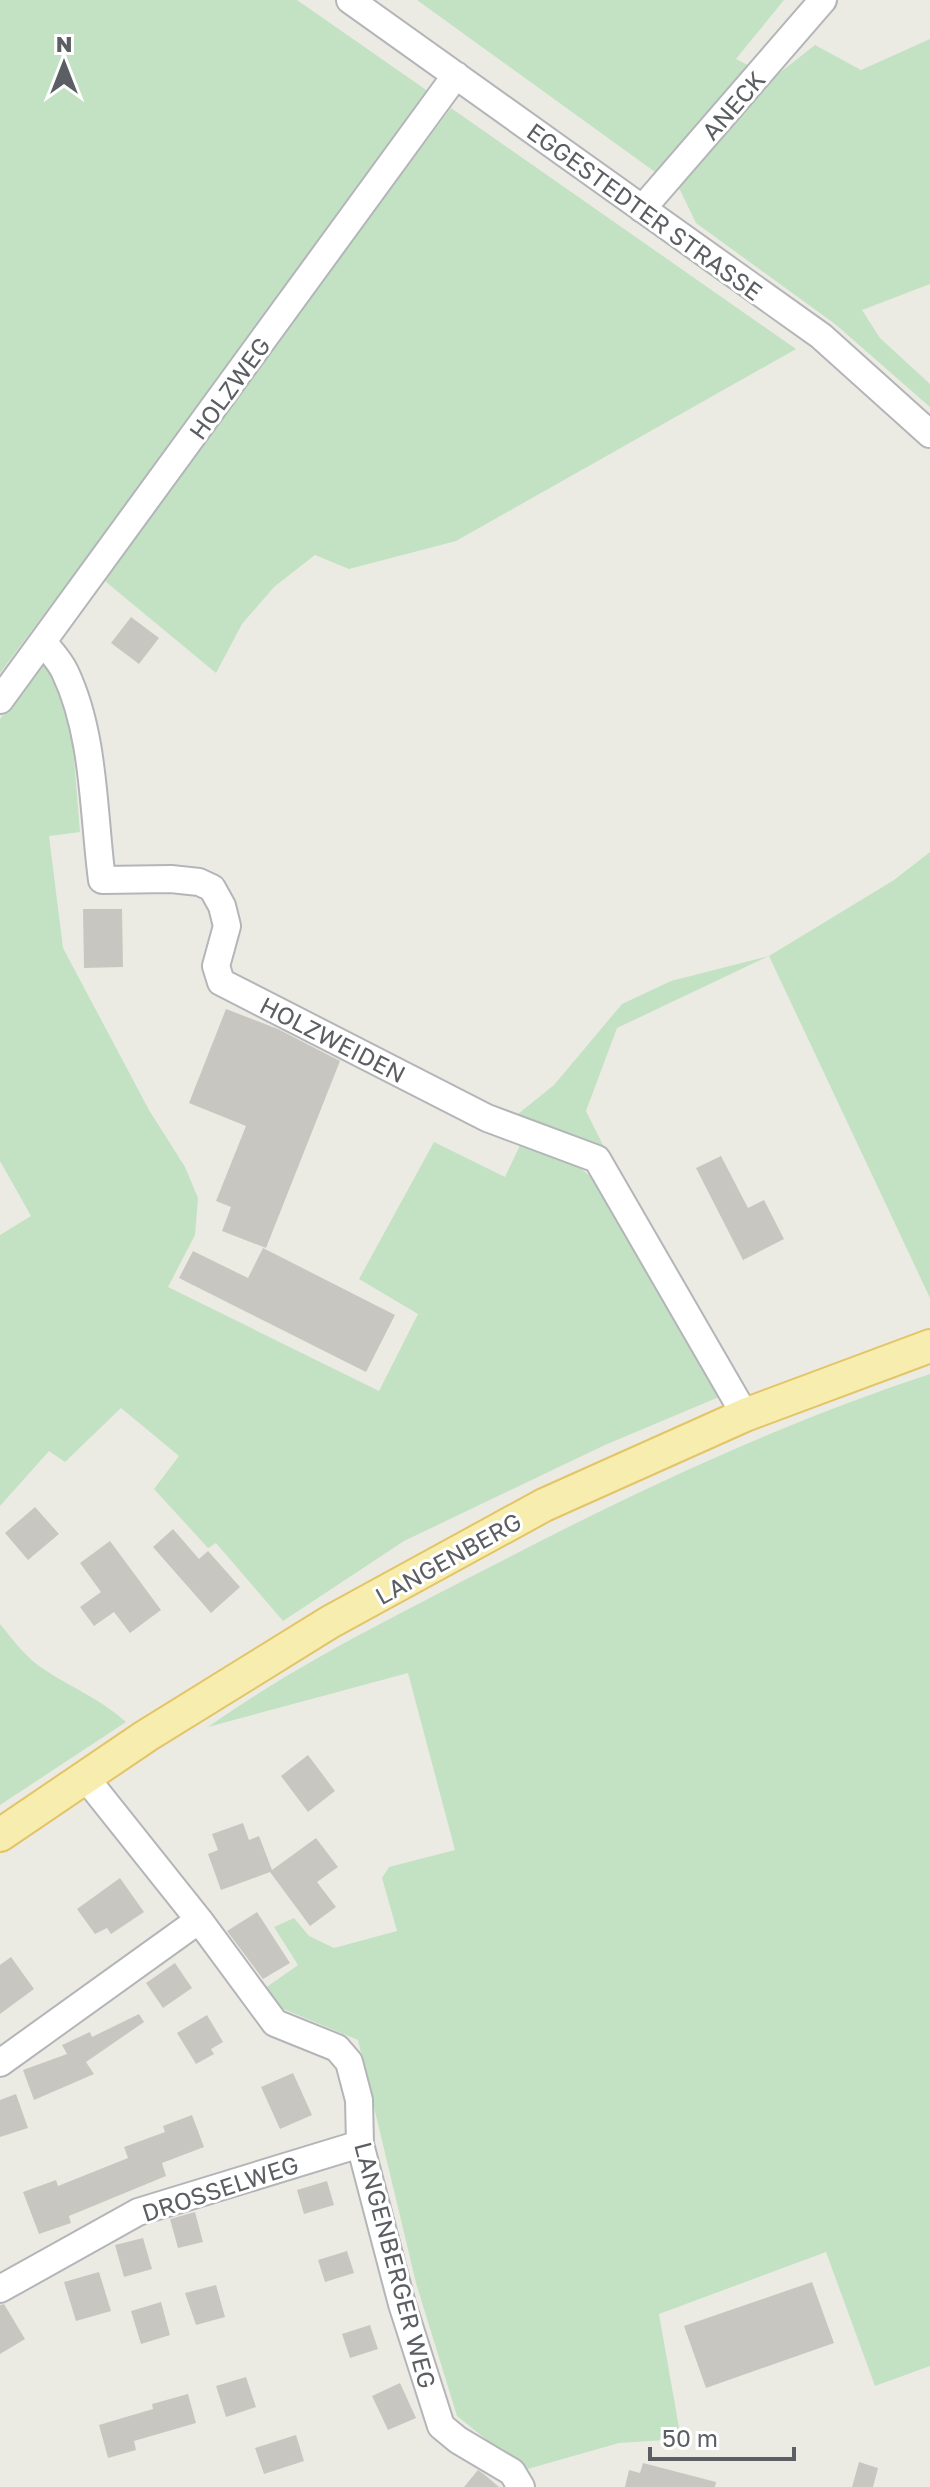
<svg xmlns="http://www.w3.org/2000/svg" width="930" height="2487" viewBox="0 0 930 2487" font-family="'Golos Text',sans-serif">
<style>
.green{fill:#c2e2c3}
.building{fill:#c8c6c0}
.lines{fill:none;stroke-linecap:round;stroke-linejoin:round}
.minor-casing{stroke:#b4b5b9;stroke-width:30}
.major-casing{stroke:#e3c466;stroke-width:36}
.minor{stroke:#fff;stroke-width:26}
.major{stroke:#f7edae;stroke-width:32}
.labels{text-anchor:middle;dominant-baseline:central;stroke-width:6;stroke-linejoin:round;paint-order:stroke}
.street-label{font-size:24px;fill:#5b5e62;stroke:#fff}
</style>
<rect width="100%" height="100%" fill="#ecebe3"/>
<path class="green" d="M0,0H297L432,94L0,673Z
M417,0H784L736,59L773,78L815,45L861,70L930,39V284L862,310L880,338L930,384V407L835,324L696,223L680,190Z
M451,108L796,349L456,541L349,569L315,555L274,587L242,624L216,673L100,577Z
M44,656L61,686L71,722L80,832L49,836L63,948L149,1110L185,1167L198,1198L195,1235L168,1287L379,1391L418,1314L359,1279L434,1142L505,1177L522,1141L578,1166L605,1189L719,1397L605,1445L404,1541L283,1621L216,1543L208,1548L154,1489L179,1456L121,1408L65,1462L49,1451L0,1506V1235L31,1216L0,1161V719Z
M930,852V1298L769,956L617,1028L586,1111L608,1155L513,1118L554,1085L622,1004L671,981L769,956L894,880Z
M930,1374V2366L875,2386L826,2252L659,2314L681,2439L619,2443L524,2470L457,2416L416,2283L358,2040L281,2008L264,1989L298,1965L274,1927L294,1918L309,1936L334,1948L397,1931L382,1878L389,1867L455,1850L408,1673L208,1727C297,1664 395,1616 492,1566C634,1492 778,1424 930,1374Z
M0,1624C13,1640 27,1659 45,1670C72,1688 101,1699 126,1722L0,1805Z"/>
<path class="building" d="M131,617L159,638L139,664L111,643Z
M83,909H122L123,967L84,968Z
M226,1009L278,1029L340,1061L266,1248L222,1231L231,1207L216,1201L246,1126L189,1103Z
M721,1156L748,1208L764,1200L784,1239L743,1260L696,1168Z
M263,1248L395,1315L366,1372L179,1278L193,1251L248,1278Z
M35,1507L59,1534L28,1560L5,1533Z
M173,1529L199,1559L208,1551L240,1587L211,1613L153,1547Z
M110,1541L161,1610L130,1633L114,1612L94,1626L80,1607L101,1592L80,1563Z
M308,1755L335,1791L308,1812L281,1776Z
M243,1823L249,1840L259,1836L272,1870L316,1838L338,1867L317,1882L336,1907L310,1926L270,1872L221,1890L208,1854L218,1850L212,1834Z
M120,1878L144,1912L111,1934L107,1928L95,1934L77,1909Z
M257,1912L290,1963L263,1979L227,1931Z
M11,1957L34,1989L0,2014V1965Z
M175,1963L192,1988L163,2008L146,1983Z
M139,2014L144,2022L86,2062L94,2074L34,2100L23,2070L67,2054L62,2045L90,2032L92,2037Z
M207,2015L223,2042L211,2049L214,2054L196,2064L177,2033Z
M293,2073L312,2115L280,2129L261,2087Z
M16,2094L28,2128L0,2137V2100Z
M192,2115L204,2147L162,2163L166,2176L69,2216L71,2223L39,2234L23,2192L56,2180L58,2186L128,2158L124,2147L165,2132L163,2126Z
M327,2181L334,2205L304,2214L297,2190Z
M195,2212L203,2242L178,2248L170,2219Z
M143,2238L152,2269L124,2277L115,2245Z
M347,2251L354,2273L325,2282L318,2260Z
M99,2272L111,2311L76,2321L64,2282Z
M812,2282L834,2343L706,2388L684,2326Z
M216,2285L225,2317L196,2325L185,2293Z
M161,2302L170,2335L141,2344L131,2311Z
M4,2304L25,2339L0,2354V2305Z
M370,2325L378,2349L350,2358L342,2334Z
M246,2377L256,2407L226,2417L216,2386Z
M400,2383L416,2418L388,2430L372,2396Z
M188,2394L196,2423L134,2441L136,2450L108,2458L99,2425L153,2409L152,2404Z
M296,2435L304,2461L264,2474L255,2448Z
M859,2462L878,2468L873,2487H852Z
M643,2463L716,2482L715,2487H625L629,2470L640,2473Z
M478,2470L485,2475L499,2487H464Z"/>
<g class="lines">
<defs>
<path id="minor" d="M350,0L821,336L930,434
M642,209L823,0
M43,642C51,652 60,661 65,672C95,735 93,812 102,880L171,879L199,882L212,888L222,906L227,926L216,966L221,982L487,1118L597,1159L745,1415
M0,700L456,75
M85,1777L199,1920L275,2023L337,2048L349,2062L359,2100L360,2144L402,2304L441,2426L458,2440L512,2472L521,2487
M0,2063L199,1920
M0,2289L138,2212L360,2144"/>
<path id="major" d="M0,1835L146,1736L330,1622L544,1505L745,1415L930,1346"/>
</defs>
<use href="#minor" class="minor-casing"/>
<use href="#major" class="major-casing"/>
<use href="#minor" class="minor"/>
<use href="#major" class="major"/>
</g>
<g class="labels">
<g class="street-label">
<text transform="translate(733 105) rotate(-49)">ANECK</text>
<text transform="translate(645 211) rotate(36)">EGGESTEDTER STRASSE</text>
<text transform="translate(229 388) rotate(-54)">HOLZWEG</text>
<text transform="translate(333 1039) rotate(27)">HOLZWEIDEN</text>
<text transform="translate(448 1558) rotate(-29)">LANGENBERG</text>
<text transform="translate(220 2188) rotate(-18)">DROSSELWEG</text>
<text transform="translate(396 2265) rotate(75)">LANGENBERGER WEG</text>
</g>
</g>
<g transform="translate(64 64)" stroke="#ffffff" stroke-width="6" paint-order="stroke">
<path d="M0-6L14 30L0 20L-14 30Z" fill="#5b5e62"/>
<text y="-12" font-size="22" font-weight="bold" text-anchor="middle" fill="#5b5e62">N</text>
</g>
<path d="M650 2447v12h144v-12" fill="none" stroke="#5b5e62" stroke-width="4"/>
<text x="662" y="2447" font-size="24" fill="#5b5e62" stroke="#ffffff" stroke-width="6" paint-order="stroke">50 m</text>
</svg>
